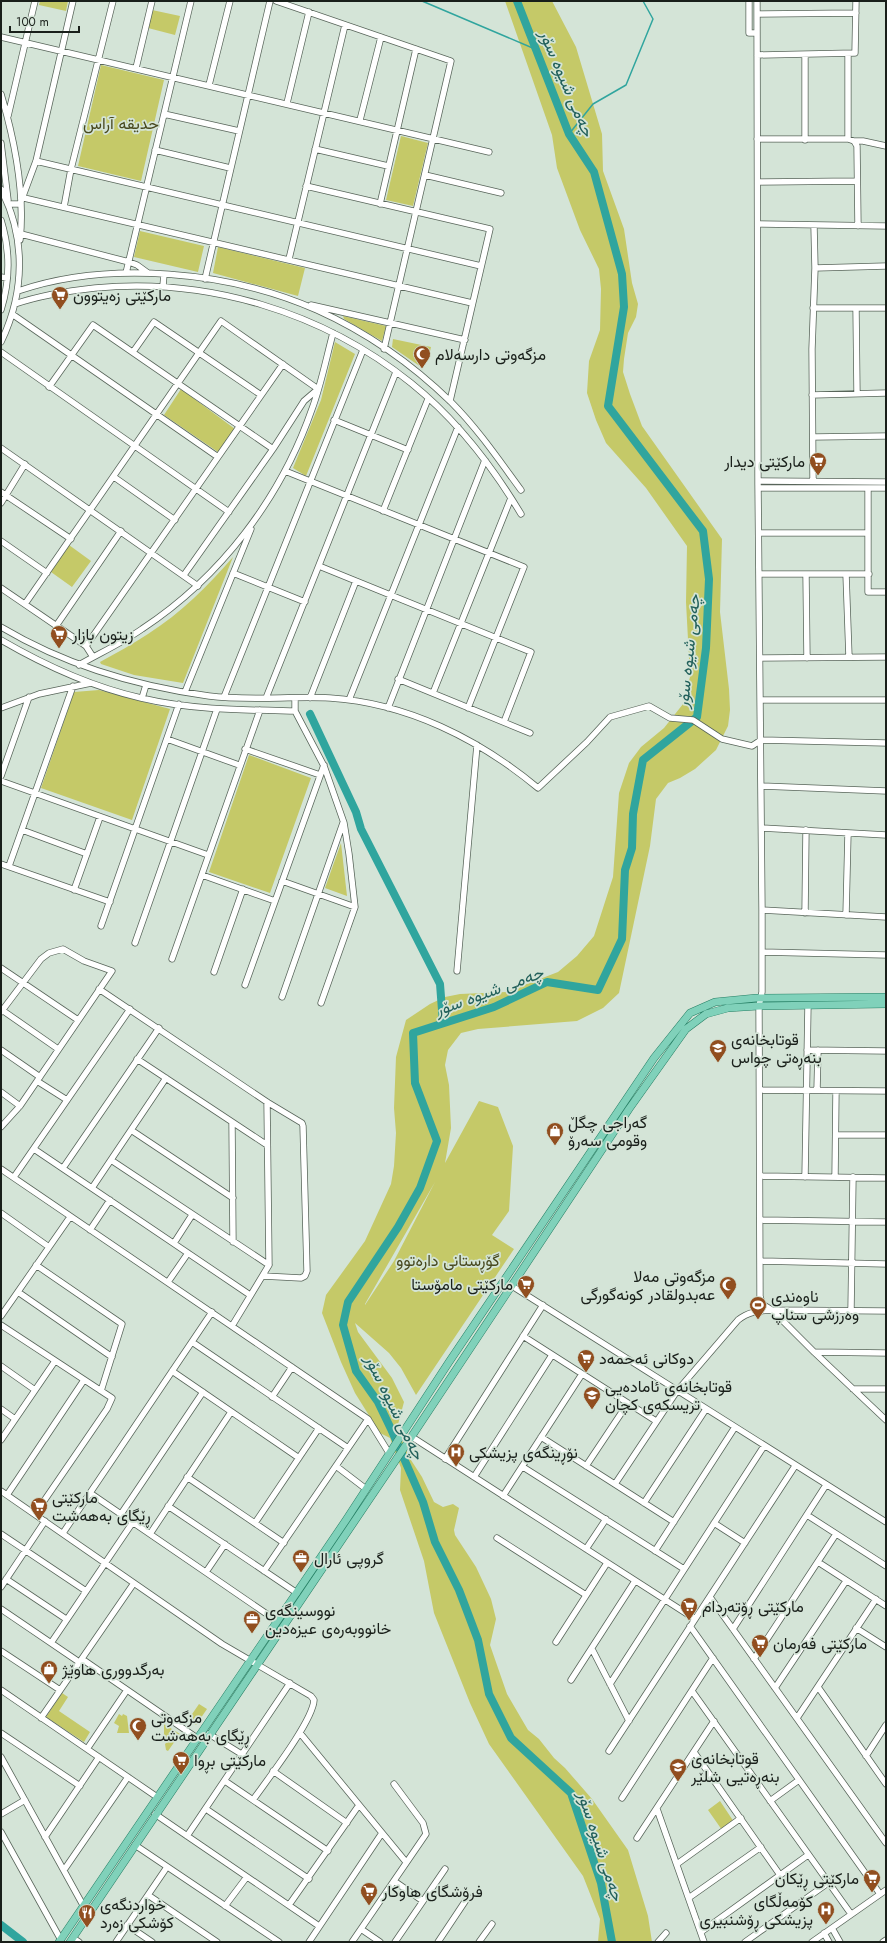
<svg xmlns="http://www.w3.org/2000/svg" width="887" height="1943" viewBox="0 0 887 1943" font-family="Jost,Vazirmatn,sans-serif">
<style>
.green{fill:#c5c968;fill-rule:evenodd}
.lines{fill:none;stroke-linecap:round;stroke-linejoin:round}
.stream{stroke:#30a59e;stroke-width:1.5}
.river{stroke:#30a59e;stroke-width:8}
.minor-casing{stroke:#58655a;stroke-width:7}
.major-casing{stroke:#257f64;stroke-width:8}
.minor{stroke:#fff;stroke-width:5.5}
.major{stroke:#80d1ba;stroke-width:7}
.labels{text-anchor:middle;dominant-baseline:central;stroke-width:3.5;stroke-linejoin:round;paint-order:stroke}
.park-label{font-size:16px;fill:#47481e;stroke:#d4e4d7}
.poi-label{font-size:16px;fill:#191f1a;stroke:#d4e4d7;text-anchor:start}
.water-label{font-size:17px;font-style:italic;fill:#22605b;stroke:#d4e4d7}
</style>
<rect width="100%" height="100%" fill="#d4e4d7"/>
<path class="green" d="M40,1H68L66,11L39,5Z
M505,1H552L576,47L602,134L603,171L624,229L632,283L638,304L636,317L628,333L624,359L623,372L630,394L642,426L722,539L720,612L729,689L730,710L728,726L716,750L695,769L680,778L668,783L656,799L650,846L619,993L603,1008L577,1021L478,1029L461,1033L448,1050L445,1065L449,1085L451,1128L445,1163L479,1101L498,1107L513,1146L509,1211L492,1235L514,1249L416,1395L401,1368L389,1353L355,1323L358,1332L392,1378L404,1402L397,1428L409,1457L422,1477L434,1502L443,1507L453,1504L459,1508L454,1530L455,1535L476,1567L491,1599L496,1619L490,1645L507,1694L528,1730L539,1739L554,1758L565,1768L592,1799L628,1850L648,1916L652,1942H598L600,1919L583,1876L489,1744L470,1703L434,1613L424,1561L400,1490L401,1468L390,1438L380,1433L355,1393L341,1362L322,1313L326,1295L365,1241L391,1184L394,1166L396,1133L394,1108L396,1057L406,1020L430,1004L445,997L460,994L506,992L558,972L577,956L594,936L613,877L619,793L629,763L641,747L664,728L683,704L690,677L686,602L687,546L646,488L606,443L596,420L587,393L589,361L600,330L601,289L599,269L580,230L557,168L552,135ZM435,1182L394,1261L365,1305V1304Z
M152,10L180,16L175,35L148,28Z
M101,65L164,80L141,181L78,166Z
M401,136L428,143L413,206L386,200Z
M140,231L204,246L198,272L134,257Z
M218,247L305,268L298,296L213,273Z
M343,316L386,326L382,341L344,319Z
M393,339L431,347L429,356L426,358L421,367L392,347Z
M335,342L355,354L306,476L293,468L321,400Z
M181,389L235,429L218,452L164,415Z
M69,545L91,561L72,587L51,572Z
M233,557L183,683L134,675L101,664L100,662C116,653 133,644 148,634C181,613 208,586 233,557Z
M99,690L170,709L132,820L41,788L74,692Z
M249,755L311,778L270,893L209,872Z
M341,843L347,896L325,888Z
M62,1693L68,1697L59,1711L90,1732L84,1742L46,1717Z
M199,1704L207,1709L196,1725L188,1720Z
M119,1714L122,1716L123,1714L127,1716L129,1733H117L119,1726L114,1723Z
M164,1724L180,1734L168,1751L166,1750L165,1744L168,1741L164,1737Z
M720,1801L734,1822L722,1830L708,1810Z"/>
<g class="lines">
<path class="stream" d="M422,1L535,49
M569,134L593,104L626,85L653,19L643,1"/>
<path class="river" d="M517,1L569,134L594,172L622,274L624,307L608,406L703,531L709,579L706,648L697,717L643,760L633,814L632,848L625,870L622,939L598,990L547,982L494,1007L413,1033L415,1083L437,1141L420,1188L398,1227L348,1302L343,1325L356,1371L378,1402L391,1429L423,1502L435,1542L459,1590L478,1640L489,1694L511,1738L571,1793L601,1883L612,1942
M310,714L356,812L361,829L440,984L443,1023
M1,1925L23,1942"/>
<defs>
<path id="minor" d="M276,1L451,61L384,349
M749,1V33H757
M757,1L758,485L762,910V992L759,1006L760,1296L762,1304L772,1310L886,1311
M757,14L856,13
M1,37L489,152
M848,54V139
M757,55L855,53L856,1
M805,55V140
M136,68L152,1
M209,85L230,1
M1,94C14,138 25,194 20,240
M287,103L309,12
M164,114L239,131
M8,116L35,1
M360,120L381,37
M757,139H848L854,141L857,146L858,226
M854,141H863L886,146
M1,143L8,200
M315,149L388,166
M155,150L230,168
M36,161L481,266
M425,175L501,193
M758,182L857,181
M306,186L490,229L450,401
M1,189C26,238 25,292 1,342
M24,198L472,303
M8,204H20L36,161L73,1
M380,204L416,49
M64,207L71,169L113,1
M1,220C10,249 10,281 1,310
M758,224L886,226
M21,234L129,262L137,265L148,273
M289,259L345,25
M815,268L886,266
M126,273L191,1
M1,277L7,278
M205,279L270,1
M163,286L164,274
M18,291C109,260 229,271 317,310C366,332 413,365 451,402C478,429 499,460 521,490
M15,304C41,295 68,291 95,288C207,277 323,312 411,383C456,419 491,464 521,514
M311,305L465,340
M813,308H886
M856,308L857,393
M12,314L218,457
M1,352L229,512
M133,352L154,322L261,395
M49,387L93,325L273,449
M812,395L886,393
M334,420L408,450
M814,437L886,436
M1,448L198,586
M285,471L524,567L468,708
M114,477L175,520
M758,481L886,482
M813,481L812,349L815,268L814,226
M758,488H886
M868,488V592H886
M1,492L71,539
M1,503L25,464
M383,511L428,399
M759,533H868
M1,541L47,573
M319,566L531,652L504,722
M233,573L305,602
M759,574H869
M846,574L849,657
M806,575L807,658
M1,588L86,646L93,657
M25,604L221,321L318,389L304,401L273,449L184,575
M56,626L121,531
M1,627C65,665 135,686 209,696C249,701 290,696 330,698C407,703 479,739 538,788L587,742L610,717L649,706L670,718L693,720L722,739L752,746L761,740L886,743
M1,640C44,665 92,687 141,698C191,710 244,710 295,711
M86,646L283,364
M761,658L886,657
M79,665C100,653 122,643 142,629C221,577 281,498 312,409C321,385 326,359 333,333
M398,679L530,733
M185,692L251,529
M433,693L511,498
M224,697L363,350
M142,698L146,685
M266,698L396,372
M310,698L356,581
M295,699V711L324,766L344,823L349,854L355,907L321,1003
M349,700L458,427
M761,700H886
M1,708L39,694L91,683
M388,708L485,460
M167,739L239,765
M245,749L320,775
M1,776L29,697
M1,781L208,855
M761,786L886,791
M762,828L886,835
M22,830L87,854
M1,864L110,902
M9,866L73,686
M202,875L275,901
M282,881L355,907
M74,890L100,817
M762,910L886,917
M805,913L806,830
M846,915L848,833
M101,926L179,704
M135,943L217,709
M762,952L886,955
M172,959L260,710
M1,968L78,1020
M457,971L477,745
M214,972L243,889
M245,985L324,765
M99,989L267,1102L302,1123L303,1126L307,1271L305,1276L301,1278L263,1276
M282,997L343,823
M2,1010L58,1049
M1,1012L41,959L49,953L63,949L84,961L112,971L20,1106L1,1127
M1,1050L40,1077
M807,1050L886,1051
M137,1059L267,1145
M37,1081L67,1100
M760,1090L886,1091
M817,1090L818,1050
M1,1092L20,1106
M232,1123L233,1242
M131,1130L233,1198
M836,1135H886
M34,1149L250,1295
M111,1160L269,1265
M63,1168L159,1028
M1,1169L368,1419L389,1453
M760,1176L886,1178
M14,1177L130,1009
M805,1177L808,1005
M835,1177L836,1091
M92,1188L166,1078
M1,1213L49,1247
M760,1220L886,1222
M90,1230L110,1200
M174,1243L192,1215
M760,1261L886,1264
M36,1265L122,1324L101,1391
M168,1282L188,1253
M512,1286L886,1522
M18,1292L112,1357
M851,1310L853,1177
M1,1316L70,1217
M1,1325L112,1398L107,1409L35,1514
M232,1326L269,1265L267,1102
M523,1336L656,1421
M192,1342L348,1448
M814,1352L886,1353
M1,1366L35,1390
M172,1371L299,1458
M853,1389H886
M272,1397L292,1367
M1,1409L15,1419
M412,1437L695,1619
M541,1437L674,1522
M1,1440L55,1361
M445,1459L543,1305
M336,1466L366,1489
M586,1466L628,1403
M523,1467L684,1569
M187,1477L284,1543
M474,1477L552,1355
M615,1484L677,1391L738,1320C749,1311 759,1311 772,1310L814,1352L886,1420
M1,1491L222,1644L311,1696L314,1700C313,1721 267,1780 253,1800
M90,1493L277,1621
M7,1495L84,1380
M503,1496L582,1374
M644,1503L706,1409
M168,1506L297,1593
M121,1514L203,1392
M807,1515L886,1566
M255,1523L319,1428
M714,1523L745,1543
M63,1533L212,1312
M1,1534L86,1591
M150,1534L231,1412
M497,1538L586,1595
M586,1549L606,1519
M655,1551L735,1427
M818,1562L886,1606
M264,1571L368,1419
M206,1572L225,1544
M6,1579L66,1619
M1,1587L45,1521
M710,1597L886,1843
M1,1609L79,1662
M690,1626L880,1894
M856,1628L886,1647
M733,1629L826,1485
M556,1642L607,1563
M51,1643L133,1522
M592,1649L629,1721
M1,1651L60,1690
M82,1659L197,1738
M754,1659L836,1534
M571,1680L635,1581
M610,1684L764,1446
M818,1687L886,1784
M775,1688L846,1581
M1,1690L157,1797
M692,1691L851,1914
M41,1718L134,1583
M797,1718L876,1599
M1,1733L80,1786
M300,1733L406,1862
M209,1734L243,1755
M87,1749L127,1690
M609,1751L795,1466
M694,1752L780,1875
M866,1756L886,1725
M1,1757L84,1907
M273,1771L347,1823
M225,1781L328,1851
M622,1798L713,1658
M770,1801L799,1780
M206,1809L309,1879
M657,1809L704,1942
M1,1814L25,1800
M155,1814L319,1926
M1,1832L61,1940
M187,1836L290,1683
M45,1837L99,1757
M637,1838L714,1721
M135,1845L279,1942
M677,1864L741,1818
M64,1870L128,1777
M394,1881L423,1901
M148,1895L217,1942
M690,1897L761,1847
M289,1905L359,1805
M225,1906L246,1878
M127,1925L152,1942
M832,1928L840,1942
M361,1929L380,1942
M701,1932L808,1855
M824,1933L829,1942
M73,1938L79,1942
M116,1942L167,1867
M309,1942L382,1833
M352,1942L426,1834L423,1823L394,1784
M395,1942L445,1869
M438,1942L468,1897
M479,1942L492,1924
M658,1942L666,1933
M745,1942L828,1883
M812,1942L886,1890
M883,1942L886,1940"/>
<path id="major" d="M59,1942L346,1520L449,1362L654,1058L690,1013L715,1002L756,998L886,997
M70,1942L406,1445L629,1109L686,1029L706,1014L728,1008L759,1006L886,1004"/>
</defs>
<use href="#minor" class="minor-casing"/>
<use href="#major" class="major-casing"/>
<use href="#minor" class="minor"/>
<use href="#major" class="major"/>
</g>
<defs>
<symbol id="supermarket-pin" viewBox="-11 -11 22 30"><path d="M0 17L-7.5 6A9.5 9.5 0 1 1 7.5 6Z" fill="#914e1f" stroke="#d4e4d7"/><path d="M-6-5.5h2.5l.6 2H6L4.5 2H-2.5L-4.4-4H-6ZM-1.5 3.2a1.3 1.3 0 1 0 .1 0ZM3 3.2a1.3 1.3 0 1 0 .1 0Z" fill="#fff"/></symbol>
<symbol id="mosque-pin" viewBox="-11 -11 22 30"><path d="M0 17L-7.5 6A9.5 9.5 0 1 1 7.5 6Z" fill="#914e1f" stroke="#d4e4d7"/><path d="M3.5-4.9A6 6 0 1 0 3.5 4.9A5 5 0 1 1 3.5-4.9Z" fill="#fff"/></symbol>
<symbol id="school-pin" viewBox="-11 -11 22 30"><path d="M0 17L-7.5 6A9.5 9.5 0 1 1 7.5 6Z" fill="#914e1f" stroke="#d4e4d7"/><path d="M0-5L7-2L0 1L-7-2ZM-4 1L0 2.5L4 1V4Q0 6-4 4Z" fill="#fff"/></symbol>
<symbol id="shop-pin" viewBox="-11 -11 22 30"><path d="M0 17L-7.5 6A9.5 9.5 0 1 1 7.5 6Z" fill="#914e1f" stroke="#d4e4d7"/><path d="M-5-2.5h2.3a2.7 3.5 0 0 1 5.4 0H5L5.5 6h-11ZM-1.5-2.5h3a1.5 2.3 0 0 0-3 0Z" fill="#fff"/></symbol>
<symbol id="stadium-pin" viewBox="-11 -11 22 30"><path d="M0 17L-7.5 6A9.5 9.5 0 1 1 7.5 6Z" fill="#914e1f" stroke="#d4e4d7"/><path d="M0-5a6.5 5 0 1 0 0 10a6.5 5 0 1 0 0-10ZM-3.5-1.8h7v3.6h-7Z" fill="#fff"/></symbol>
<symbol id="hospital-pin" viewBox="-11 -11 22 30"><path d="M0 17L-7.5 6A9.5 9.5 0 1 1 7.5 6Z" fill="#914e1f" stroke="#d4e4d7"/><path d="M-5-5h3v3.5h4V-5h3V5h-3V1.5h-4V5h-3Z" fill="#fff"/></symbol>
<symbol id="office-pin" viewBox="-11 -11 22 30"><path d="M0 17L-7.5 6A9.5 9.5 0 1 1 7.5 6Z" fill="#914e1f" stroke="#d4e4d7"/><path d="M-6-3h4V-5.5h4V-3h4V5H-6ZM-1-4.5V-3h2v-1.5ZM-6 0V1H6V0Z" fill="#fff"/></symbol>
<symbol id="restaurant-pin" viewBox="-11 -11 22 30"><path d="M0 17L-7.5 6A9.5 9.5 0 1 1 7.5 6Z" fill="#914e1f" stroke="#d4e4d7"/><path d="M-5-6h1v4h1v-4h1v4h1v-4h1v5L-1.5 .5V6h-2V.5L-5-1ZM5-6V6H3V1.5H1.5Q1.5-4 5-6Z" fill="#fff"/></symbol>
</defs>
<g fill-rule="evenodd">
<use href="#supermarket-pin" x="50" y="285" width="20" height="27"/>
<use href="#mosque-pin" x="412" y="344" width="20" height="27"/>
<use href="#supermarket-pin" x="808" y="451" width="20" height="27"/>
<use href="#supermarket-pin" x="49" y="624" width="20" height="27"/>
<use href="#school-pin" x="708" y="1038" width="20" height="27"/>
<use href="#shop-pin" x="545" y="1121" width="20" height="27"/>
<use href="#supermarket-pin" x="516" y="1274" width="20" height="27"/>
<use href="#mosque-pin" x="718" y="1275" width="20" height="27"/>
<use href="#stadium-pin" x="748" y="1295" width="20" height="27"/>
<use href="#supermarket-pin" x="576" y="1348" width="20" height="27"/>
<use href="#school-pin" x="582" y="1385" width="20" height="27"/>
<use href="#hospital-pin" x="446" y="1442" width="20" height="27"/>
<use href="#supermarket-pin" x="29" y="1496" width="20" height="27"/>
<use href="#office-pin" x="291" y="1548" width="20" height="27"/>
<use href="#supermarket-pin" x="679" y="1596" width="20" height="27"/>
<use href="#office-pin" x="242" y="1609" width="20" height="27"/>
<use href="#supermarket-pin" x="750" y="1633" width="20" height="27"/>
<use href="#shop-pin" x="39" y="1659" width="20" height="27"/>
<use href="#mosque-pin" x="128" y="1716" width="20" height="27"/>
<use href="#supermarket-pin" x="171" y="1750" width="20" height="27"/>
<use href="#school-pin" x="668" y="1757" width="20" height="27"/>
<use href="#supermarket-pin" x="862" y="1868" width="20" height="27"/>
<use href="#supermarket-pin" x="359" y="1881" width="20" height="27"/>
<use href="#hospital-pin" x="816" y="1900" width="20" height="27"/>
<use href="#restaurant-pin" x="77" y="1903" width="20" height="27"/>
</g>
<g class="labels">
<g class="park-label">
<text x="121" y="123">حديقه آراس</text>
<text x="448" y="1260">گۆڕستانی دارەتوو</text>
</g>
<g class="poi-label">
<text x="73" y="295">مارکێتی زەیتوون</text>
<text x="435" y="354">مزگەوتی دارسەلام</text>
<text x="805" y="461" text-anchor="end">مارکێتی دیدار</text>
<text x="72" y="634">زيتون بازار</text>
<text x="731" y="1039">قوتابخانەی<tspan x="731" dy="18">بنەڕەتی چواس</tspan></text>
<text x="568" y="1122">گەراجی چگڵ<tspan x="568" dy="18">وقومی سەرۆ</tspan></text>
<text x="715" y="1276" text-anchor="end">مزگەوتی مەلا<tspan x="715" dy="18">عەبدولقادر کونەگورگی</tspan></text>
<text x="513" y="1284" text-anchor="end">مارکێتی مامۆستا</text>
<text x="771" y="1296">ناوەندی<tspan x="771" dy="18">وەرزشی سناپ</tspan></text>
<text x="599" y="1358">دوکانی ئەحمەد</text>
<text x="605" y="1386">قوتابخانەی ئامادەیی<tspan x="605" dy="18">تریسکەی کچان</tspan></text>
<text x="469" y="1452">نۆڕینگەی پزیشکی</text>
<text x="52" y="1497">مارکێتی<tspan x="52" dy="18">ڕێگای بەهەشت</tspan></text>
<text x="314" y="1558">گروپی ئارال</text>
<text x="702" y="1606">مارکێتی ڕۆتەردام</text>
<text x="265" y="1610">نووسینگەی<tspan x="265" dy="18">خانووبەرەی عیزەدین</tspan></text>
<text x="773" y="1643">مارکێتی فەرمان</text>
<text x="62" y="1669">بەرگدووری هاوێژ</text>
<text x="151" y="1717">مزگەوتی<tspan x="151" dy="18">ڕێگای بەھەشت</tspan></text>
<text x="691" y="1758">قوتابخانەی<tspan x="691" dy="18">بنەڕەتیی شلێر</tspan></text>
<text x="194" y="1760">مارکێتی بڕوا</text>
<text x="859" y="1878" text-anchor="end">مارکێتی ڕێکان</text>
<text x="382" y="1891">فرۆشگای ھاوکار</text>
<text x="813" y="1901" text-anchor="end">کۆمەڵگای<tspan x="813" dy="18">پزیشکی ڕۆشنبیری</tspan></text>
<text x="100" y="1904">خواردنگەی<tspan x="100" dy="18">کۆشکی زەرد</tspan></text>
</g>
<g class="water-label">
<text transform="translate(567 83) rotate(67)">چەمی شیوە سۆر</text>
<text transform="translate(688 651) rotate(-84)">چەمی شیوە سۆر</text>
<text transform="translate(489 991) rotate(-20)">چەمی شیوە سۆر</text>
<text transform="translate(395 1407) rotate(64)">چەمی شیوە سۆر</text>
<text transform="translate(601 1846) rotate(72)">چەمی شیوە سۆر</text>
</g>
</g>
<rect width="887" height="1943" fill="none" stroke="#191f1a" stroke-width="4"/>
<path d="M10 26v6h69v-6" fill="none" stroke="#191f1a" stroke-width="2"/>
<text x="16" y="26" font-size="12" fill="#191f1a" stroke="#d4e4d7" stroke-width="3" paint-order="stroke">100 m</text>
</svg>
